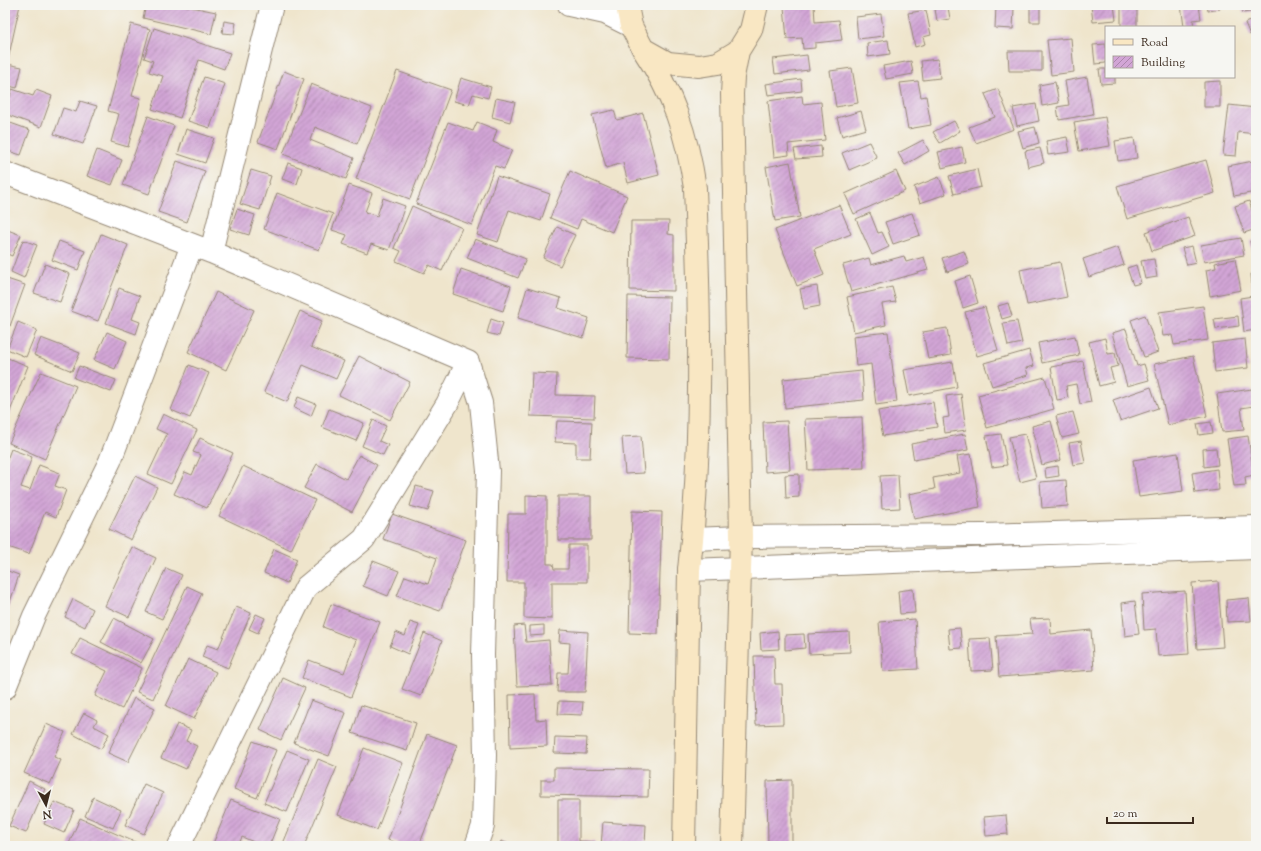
<svg xmlns="http://www.w3.org/2000/svg" width="1261" height="851" viewBox="0 0 1261 851" font-family="'Sorts Mill Goudy',serif">
<style>
.building{fill:url(#building-hatch)}
.lines{fill:none;stroke-linecap:round;stroke-linejoin:round}
.minor-casing{stroke:#958875;stroke-width:24}
.tertiary-casing{stroke:#958875;stroke-width:24}
.secondary-casing{stroke:#958875;stroke-width:24}
.minor{stroke:#fff;stroke-width:22}
.tertiary{stroke:#fff;stroke-width:22}
.secondary{stroke:#f9e7c3;stroke-width:22}
</style>
<defs>
<pattern id="building-hatch" width="6" height="6" patternUnits="userSpaceOnUse"><rect width="6" height="6" fill="#d2a5d6"/><path d="M-1 1l2-2M0 6l6-6M5 7l2-2" fill="none" stroke="#ac87ad"/></pattern>
</defs>
<rect width="100%" height="100%" fill="#f6f6f2"/>
<filter id="ink" filterUnits="userSpaceOnUse"><feTurbulence type="fractalNoise" baseFrequency=".025" numOctaves="2"/><feDisplacementMap in="SourceGraphic" scale="8" xChannelSelector="R" yChannelSelector="G"/><feConvolveMatrix kernelMatrix="1 2 1 2 8 2 1 2 1" color-interpolation-filters="sRGB"/></filter>
<filter id="wash" filterUnits="userSpaceOnUse"><feTurbulence type="fractalNoise" baseFrequency=".012" numOctaves="4" result="noise"/><feDisplacementMap in="SourceGraphic" scale="16" xChannelSelector="R" yChannelSelector="G"/><feGaussianBlur stdDeviation="0.9" result="paint"/><feColorMatrix in="noise" values="0 0 0 0 0 0 0 0 0 0 0 0 0 0 0 0 0 1.4 0 .05"/><feComposite in="paint" operator="in"/></filter>
<g filter="url(#wash)">
<rect width="100%" height="100%" fill="#efe5cc"/>
<g id="blocks">
<path class="building" d="M5,5H20L7,64L22,67L17,88L5,85Z
M146,5H182L216,12L211,34L143,18Z
M814,5L815,22L839,20L842,40L815,43V48L803,49L802,38L787,39L784,7Z
M1030,5H1040V22H1030Z
M1091,5H1114L1116,20L1093,22Z
M1121,5H1137V27H1121Z
M1181,5H1199L1201,19L1193,20L1194,27H1184Z
M1207,5H1219L1220,9L1208,11Z
M1242,5H1256V11L1243,13Z
M996,6L1014,8L1013,29L995,28Z
M948,7L950,19L937,21L935,9Z
M926,10L931,35L923,37L925,44L915,47L908,13Z
M881,14L884,36L858,39L856,17Z
M1256,18V33L1250,35L1245,23Z
M224,21L236,23L234,34L222,33Z
M131,24L150,29L132,96L141,98L128,147L111,142L119,114L108,111Z
M154,28L230,53L224,69L199,60L180,118L152,109L163,76L149,72L153,61L144,58Z
M1071,38L1074,72L1051,75L1047,40Z
M888,40L890,54L868,57L867,43Z
M1106,44V63L1095,64L1093,45Z
M1008,51H1042V71H1009Z
M807,55L809,70L775,74L773,59Z
M938,59L940,78L923,80L921,61Z
M911,61L913,74L886,79L883,66Z
M852,68L858,103L836,107L830,71Z
M1099,69H1106V77H1115V83L1101,84Z
M284,71L304,79L278,149L258,142Z
M397,71L451,90L410,199L356,179Z
M204,77L225,84L210,128L188,121Z
M1087,77L1093,114L1059,120L1057,107L1069,105L1065,81Z
M461,78L491,87L488,98L473,94L469,105L454,101Z
M801,79L802,91L768,95L766,84Z
M918,81L921,97L926,96L931,125L908,129L900,83Z
M1220,81V107H1204V82Z
M1055,82L1059,103L1042,106L1039,85Z
M311,84L372,108L357,144L315,127L310,140L354,158L346,179L283,154Z
M12,89L33,96L36,90L52,96L41,127L5,114Z
M998,89L1014,129L976,143L969,127L995,117L985,94Z
M802,96L803,104L821,102L825,140L788,144L789,155L774,157L768,101Z
M496,98L515,102L510,122L492,117Z
M80,101L97,106L83,144L54,134L63,108L76,112Z
M1036,104L1039,121L1017,126L1013,108Z
M1229,105L1256,108V134L1238,132L1236,156L1223,155Z
M614,110L617,120L643,113L659,175L628,183L623,163L606,168L592,115Z
M861,111L866,129L842,136L837,118Z
M148,116L174,126L149,194L123,185Z
M1105,117L1110,146L1079,151L1074,122Z
M5,121L30,130L21,155L5,150Z
M954,121L960,131L940,143L933,132Z
M448,122L473,131L477,122L497,130L493,142L512,150L504,169L495,166L472,225L416,204Z
M1035,127L1039,143L1023,148L1018,131Z
M186,129L214,138L205,163L178,154Z
M1067,137L1070,152L1048,155L1046,141Z
M1134,138L1137,158L1118,161L1115,141Z
M923,140L929,151L905,165L898,153Z
M869,142L877,158L849,170L842,153Z
M821,146L822,157L796,159L794,149Z
M962,147L965,162L942,168L938,152Z
M1040,148L1044,163L1028,167L1025,151Z
M97,150L122,160L112,185L87,176Z
M1206,160L1215,193L1127,219L1117,186Z
M177,161L205,171L187,222L158,212Z
M1253,161L1256,177V192L1234,196L1228,166Z
M790,162L800,217L775,221L766,167Z
M288,163L302,168L297,184L282,179Z
M977,169L981,187L954,194L949,176Z
M251,170L271,176L260,210L240,204Z
M570,171L627,196L612,232L581,219L577,229L550,218Z
M896,171L905,191L854,214L845,194Z
M497,176L550,194L541,221L509,210L498,242L477,235Z
M939,177L946,194L920,203L914,187Z
M349,185L372,193L365,212L377,216L383,198L405,206L389,250L371,244L367,253L343,244L347,235L332,230Z
M277,193L333,214L319,250L264,229Z
M1249,201L1252,210L1256,208V229L1244,233L1235,206Z
M839,205L851,234L814,249L824,275L797,286L775,230Z
M412,206L462,228L442,271L429,265L424,273L396,261L401,251L394,248Z
M237,209L255,215L249,235L230,229Z
M870,213L878,233L882,232L889,247L872,255L856,219Z
M912,213L920,235L893,244L885,222Z
M1188,217L1195,236L1152,251L1146,232Z
M631,221H669L668,234L674,235V291L630,290Z
M557,227L575,235L560,266L543,258Z
M5,229L21,235L12,256L5,253Z
M101,234L128,245L98,321L71,311Z
M1241,238L1244,255L1204,262L1201,245Z
M475,239L526,259L518,278L467,258Z
M23,240L37,245L24,278L11,272Z
M1256,240V252L1253,253L1250,241Z
M59,241L85,251L78,270L52,260Z
M1192,246L1196,263L1187,265L1182,248Z
M1118,247L1124,265L1089,277L1083,259Z
M964,251L969,264L947,272L942,258Z
M904,256L906,262L924,257L928,270L851,292L843,265L869,258L871,265Z
M1154,259L1157,277L1145,279L1141,261Z
M1235,259L1241,290L1210,296L1206,270L1216,268L1215,263Z
M1060,262L1067,297L1027,305L1020,270Z
M45,264L70,274L60,302L34,293Z
M1136,265L1141,283L1133,285L1127,268Z
M461,269L511,286L503,311L453,294Z
M1256,273V330L1244,332L1240,298L1253,296L1251,274Z
M970,276L978,303L963,308L955,281Z
M7,279L25,285L10,326L5,324V285Z
M817,286L820,306L804,309L800,289Z
M892,287L896,302L882,304L886,325L854,332L847,297Z
M119,288L140,296L132,319L140,322L136,334L106,323Z
M527,288L561,298L558,308L589,318L583,338L518,318Z
M216,292L254,310L226,370L188,352Z
M628,296L670,297L669,359L627,358Z
M1008,303L1012,316L1002,319L998,306Z
M1203,306L1208,340L1174,345L1172,335L1163,336L1159,312Z
M985,307L998,350L977,356L965,312Z
M300,311L322,321L311,347L344,361L336,379L303,365L287,402L264,392Z
M1145,315L1158,352L1144,357L1131,320Z
M1238,316L1239,326L1216,329L1214,319Z
M491,319L503,323L499,336L487,333Z
M1017,321L1022,343L1008,346L1003,323Z
M18,322L37,330L26,357L7,349Z
M947,328L951,355L928,359L923,332Z
M1126,329L1137,366L1144,364L1149,380L1127,386L1112,333Z
M107,332L127,341L115,369L94,360Z
M888,332L897,402L876,405L871,364L856,366L853,336Z
M1075,336L1079,355L1042,363L1038,343Z
M41,338L80,353L72,371L34,355Z
M1105,338L1108,354L1115,353L1118,366L1110,368L1114,382L1099,386L1089,342Z
M1245,339L1248,368L1215,372L1212,343Z
M1029,350L1034,366L1026,368L1028,375L992,386L984,363Z
M359,356L410,382L390,420L339,395Z
M1193,356L1207,416L1168,425L1154,364Z
M5,357L28,366L5,424Z
M1083,361L1091,402L1080,404L1076,384L1066,386L1068,398L1057,400L1051,367Z
M953,362L957,387L909,396L904,370Z
M189,365L209,373L190,418L171,410Z
M79,366L116,380L111,392L74,378Z
M862,371L864,400L785,408L783,379Z
M41,372L76,386L45,459L9,443Z
M532,373L557,374L556,395L595,396L594,418L530,416Z
M1045,377L1054,409L987,428L978,395Z
M1151,387L1158,408L1120,421L1113,400Z
M1252,389L1254,406L1241,408L1244,430L1222,432L1217,394Z
M961,394L966,430L945,433L943,418L949,417L946,396Z
M298,397L316,404L311,416L294,408Z
M933,402L937,427L883,436L878,411Z
M329,409L364,423L356,441L322,427Z
M1073,412L1079,434L1062,438L1056,416Z
M163,414L197,430L171,484L148,474L167,434L156,429Z
M862,417L864,468L808,470L805,419Z
M373,420L386,426L379,441L388,445L383,455L362,446Z
M557,421L592,422L590,458H576V443L555,442Z
M787,421L790,470L765,472L763,422Z
M1051,421L1061,460L1042,465L1032,426Z
M1211,422L1213,433L1199,435L1197,424Z
M965,434L968,450L914,460L911,444Z
M1001,434L1007,465L992,467L986,436Z
M1025,434L1036,478L1020,482L1009,437Z
M641,436L644,473L625,474L622,437Z
M1248,436L1254,475L1245,477L1246,485L1234,486L1227,439Z
M200,438L233,453L207,508L174,494L185,472L192,475L201,455L193,452Z
M1081,441L1085,463L1073,465L1069,443Z
M1216,448L1218,465L1204,467L1203,449Z
M11,449L32,457L21,487L30,490L39,465L60,473L55,486L66,490L56,517L45,512L29,554L5,546V465Z
M1178,453L1183,491L1139,497L1133,460Z
M971,454L980,507L914,519L909,494L935,489L933,478L960,473L957,456Z
M359,455L377,465L352,512L304,488L317,464L346,479Z
M243,466L315,500L291,550L219,516Z
M1058,466L1059,476L1046,478L1045,468Z
M1217,469L1219,490L1195,493L1192,473Z
M799,474V497L786,498L785,475Z
M898,475L900,508L882,509L880,476Z
M135,476L157,487L131,540L109,529Z
M1066,480L1068,506L1042,508L1040,482Z
M416,486L434,491L428,511L410,506Z
M526,495L547,496V564H553L554,569H568L569,545H587V582H552V619L524,618V582H507L508,514H526Z
M558,496H591V540H558Z
M632,511L662,512L658,634L629,633Z
M392,514L466,540L440,611L397,596L405,576L428,584L437,558L383,539Z
M132,547L156,558L129,617L105,606Z
M274,549L297,559L287,583L264,573Z
M373,561L399,571L388,596L363,586Z
M166,568L182,575L162,619L146,612Z
M5,570L19,575L7,611L5,610Z
M1218,581L1223,647L1197,649L1192,583Z
M187,586L202,593L153,699L137,692Z
M913,589L915,613L900,614L898,591Z
M1185,591L1189,654L1158,656L1156,629L1144,630L1142,594Z
M1249,598L1251,621L1227,622L1226,600Z
M73,599L93,609L85,627L65,617Z
M1135,601L1139,634L1125,636L1122,603Z
M331,604L380,622L351,697L302,678L309,660L344,673L356,640L323,627Z
M236,607L251,613L228,668L202,657L207,645L218,649Z
M256,614L265,618L258,633L249,629Z
M114,618L154,639L141,663L101,642Z
M1050,618L1051,634L1091,630L1094,670L999,677L996,636L1032,634L1030,619Z
M915,619L918,669L883,671L879,622Z
M410,622L419,625L408,654L390,646L396,632L405,636Z
M524,625L526,642L549,640L552,685L517,686L514,626Z
M544,625V635L530,636V626Z
M960,628L962,648L950,649L948,629Z
M560,630L588,632L585,692H557L558,673H568L570,643L559,642Z
M778,631L779,649L761,650L760,633Z
M849,632L850,652L809,654L808,634Z
M424,633L442,641L421,696L402,689Z
M804,634L805,648L785,650V635Z
M80,638L142,668L122,709L95,696L107,671L72,654Z
M990,638L993,670L971,671L969,639Z
M754,656H774L775,684H782L783,724L756,725Z
M188,659L216,672L194,719L166,706Z
M283,678L305,688L281,740L260,730Z
M535,694L536,720L546,719L547,746L510,748L509,695Z
M134,698L155,708L128,762L108,753Z
M311,700L346,713L329,756L294,743Z
M559,701L583,702L582,715L558,714Z
M361,705L416,723L407,751L352,733Z
M84,713L97,720L94,726L109,734L101,749L73,734Z
M46,724L65,732L54,757L61,760L50,784L24,773Z
M177,724L191,730L186,741L197,746L186,769L161,758Z
M427,734L457,745L419,846H405L388,840Z
M555,737L587,738L586,754L554,753Z
M253,741L276,750L257,798L234,789Z
M364,748L403,763L377,830L338,815Z
M287,750L309,759L287,812L264,803Z
M318,759L337,767L304,846H282Z
M554,768L649,769L648,797L541,795V780H554Z
M792,780V846H768L767,781Z
M29,781L45,789L26,833L9,826Z
M144,784L163,793L144,834L125,825Z
M93,797L121,810L113,828L85,816Z
M231,800L280,819L269,846H263L242,837L238,846H212Z
M558,800H579V841L595,842V846H558Z
M54,802L74,810L64,833L44,824Z
M1006,815L1008,834L986,836L984,817Z
M80,818L144,846H68Z
M603,822L646,825L645,846H601Z
M501,841L514,846H499Z"/>
</g>
</g>
<g filter="url(#ink)">
<use href="#blocks" fill-opacity="0" stroke="#958875" stroke-width="1"/>
<g class="lines">
<defs>
<path id="minor" d="M5,173L211,252L468,362L481,403L488,471L483,655L485,755L483,826L476,846
M211,252L272,5
M693,539L741,537L983,535L1256,527
M689,570L1256,548
M5,688L34,616L110,461L192,245
M179,846L306,587L364,539L447,404L468,362"/>
<path id="tertiary" d="M569,5L605,13L631,26"/>
<path id="secondary" d="M629,5L628,11L631,26L643,49L668,63L699,66L718,63L738,51L751,30L757,5
M643,49C673,94 687,134 695,188C700,314 703,444 689,570L684,846
M732,846L741,537L732,94L733,77L738,51"/>
</defs>
<use href="#minor" class="minor-casing"/>
<use href="#tertiary" class="tertiary-casing"/>
<use href="#secondary" class="secondary-casing"/>
<use href="#minor" class="minor"/>
<use href="#tertiary" class="tertiary"/>
<use href="#secondary" class="secondary"/>
</g>
</g>
<rect width="1261" height="851" fill="none" stroke="#f6f6f2" stroke-width="20"/>
<rect x="1105" y="26" width="130" height="52" fill="#f6f6f2" stroke="#aba49d"/>
<rect x="1113" y="39" width="20" height="6" fill="#f9e7c3" stroke="#aba49d"/>
<text x="1141" y="46" font-size="12" fill="#3b2a1e">Road</text>
<rect x="1113" y="56" width="20" height="12" fill="url(#building-hatch)" stroke="#aba49d"/>
<text x="1141" y="66" font-size="12" fill="#3b2a1e">Building</text>
<g transform="translate(46 805) rotate(173)" stroke="#f6f6f2" stroke-width="3" paint-order="stroke">
<path d="M0-3L7 15L0 10L-7 15Z" fill="#3b2a1e"/>
<text y="-6" font-size="11" font-weight="bold" text-anchor="middle" fill="#3b2a1e">N</text>
</g>
<path d="M1107 817v6h86v-6" fill="none" stroke="#3b2a1e" stroke-width="2"/>
<text x="1113" y="817" font-size="12" fill="#3b2a1e" stroke="#f6f6f2" stroke-width="3" paint-order="stroke">20 m</text>
</svg>
